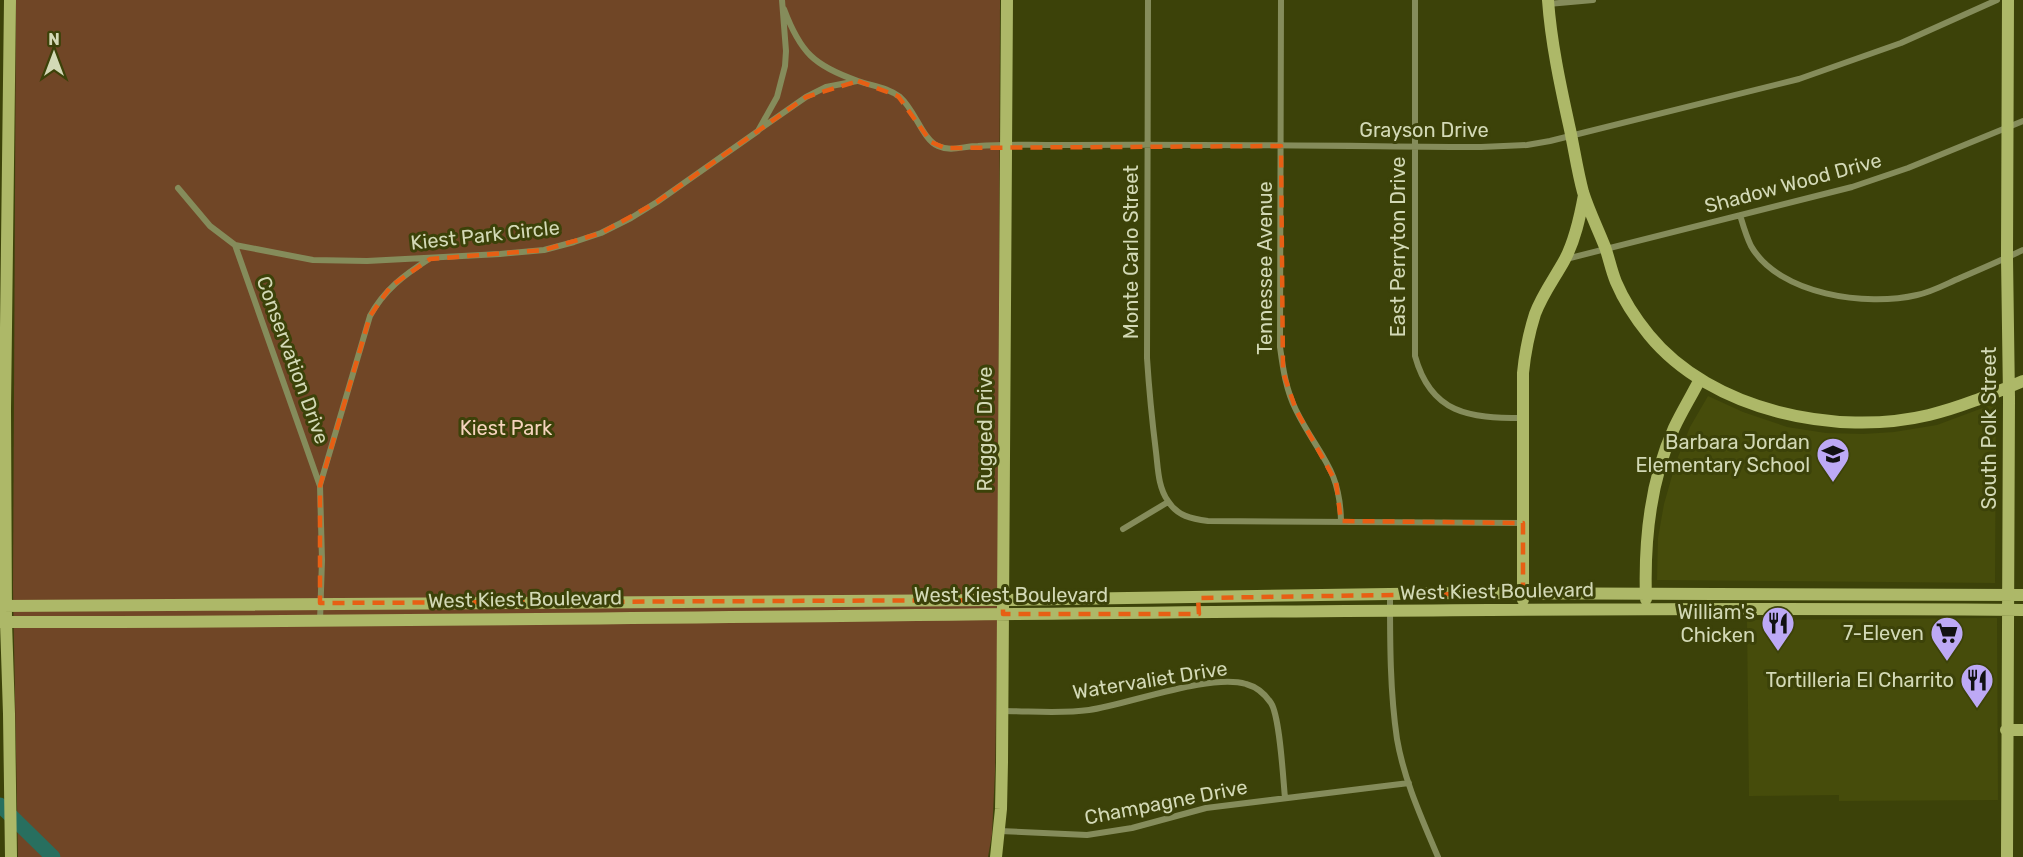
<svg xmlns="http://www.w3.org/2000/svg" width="2023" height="857" viewBox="0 0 2023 857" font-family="Rubik,sans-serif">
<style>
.built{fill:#464c0b}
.green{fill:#704626}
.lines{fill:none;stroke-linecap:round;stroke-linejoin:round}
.river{stroke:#286f5f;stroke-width:15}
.street{stroke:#858c5b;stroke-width:6}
.secondary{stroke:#adb868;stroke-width:12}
.marked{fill:none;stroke:#e75f14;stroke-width:4.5;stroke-dasharray:12 8;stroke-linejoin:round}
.labels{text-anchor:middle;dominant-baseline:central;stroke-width:6;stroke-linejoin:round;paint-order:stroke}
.street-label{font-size:20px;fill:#d3d9b6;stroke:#3c4209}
.park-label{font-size:20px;fill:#f5d3bc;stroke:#3c4209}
.poi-label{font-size:20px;fill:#d3d9b6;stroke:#3c4209;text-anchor:end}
</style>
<rect width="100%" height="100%" fill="#3c4209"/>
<path class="built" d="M1708,396L1743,412L1787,427L1826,433L1863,434L1894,432L1937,425L1996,403L1995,583L1657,580L1658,538L1664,504L1676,462L1690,427Z
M1997,618L1998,800L1839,801V795L1749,796L1747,620Z"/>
<path class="green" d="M16,0H1000L998,595L995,772L992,834L988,857H18L13,589Z"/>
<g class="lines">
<path class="river" d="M0,805L53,857"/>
<path class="street" d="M1148,0L1147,358C1149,389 1152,420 1156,452C1158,468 1158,487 1168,501C1177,516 1192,519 1208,521L1523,523
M1281,0L1280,347C1283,369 1286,390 1296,410C1318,455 1340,467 1341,521
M1415,0V356C1431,414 1469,418 1523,418
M1548,4L1593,0
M784,9C800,52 814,66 858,81C872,86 887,87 900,97C915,110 923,140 938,146C951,152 964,146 978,146C1008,144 1039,145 1069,145C1206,144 1344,146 1481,147L1527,145L1550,141L1799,79L1901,43L1997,0
M760,129L806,97L826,87L857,81
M178,188L210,226L235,245L313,260L367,261L500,254L544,250L574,242L601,233L631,218L657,202L758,131L777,97L785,66L786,51L782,0
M1740,215C1743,225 1746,236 1751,246C1779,295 1867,307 1917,295C1932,292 1946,284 1960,278C1981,269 2002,260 2023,250
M235,245L320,486L322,560L320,621
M1566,259L1852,187L1908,168L2023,121
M320,485L370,316C384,290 404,275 429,259
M1123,529L1168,502
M1390,595C1390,643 1390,692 1397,739C1404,780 1422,819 1438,857
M1002,711C1031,711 1061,714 1089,710C1129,704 1211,673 1246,684C1257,687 1265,694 1271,703C1280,717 1283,778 1285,798
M1000,831L1087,835L1132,828L1206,808L1409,783"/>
<path class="secondary" d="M10,0L5,409L6,622L9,714L11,857
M1548,0C1551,42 1560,84 1569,125C1574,147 1577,170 1583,192C1589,211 1598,229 1605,247C1609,258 1611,270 1616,282C1624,301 1636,319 1649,335C1711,411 1837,437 1929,415C1962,407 1992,394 2023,381
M1646,599C1644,541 1650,481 1674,428C1682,411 1692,395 1700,379
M1523,600V373C1525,353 1529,333 1535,314C1542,295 1554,279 1564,261C1575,241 1580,217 1584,195
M0,606L994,600L1457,593L2023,595
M0,622C674,622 1349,605 2023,610
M2006,730H2023
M996,857L1001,809L1002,762L1007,0
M2007,857L2009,398L2007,258L2008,0"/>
</g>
<path class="marked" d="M858,81L898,96L931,142L945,148L1281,146L1283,372L1296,410L1336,482L1341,521L1523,523V593L1198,598L1199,614H1003V600L320,603V486L370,316L391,286L430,259L544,250L601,233L657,202L806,97Z"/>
<defs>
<symbol id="school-pin" viewBox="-11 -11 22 30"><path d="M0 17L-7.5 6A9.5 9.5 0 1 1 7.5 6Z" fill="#bda9f5" stroke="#3c4209"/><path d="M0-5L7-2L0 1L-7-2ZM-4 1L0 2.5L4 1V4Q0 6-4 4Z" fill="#111"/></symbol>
<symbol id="restaurant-pin" viewBox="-11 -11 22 30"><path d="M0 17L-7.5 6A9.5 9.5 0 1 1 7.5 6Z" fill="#bda9f5" stroke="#3c4209"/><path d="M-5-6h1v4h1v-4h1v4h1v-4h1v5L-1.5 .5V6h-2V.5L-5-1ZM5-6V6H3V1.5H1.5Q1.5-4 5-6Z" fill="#111"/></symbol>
<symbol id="supermarket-pin" viewBox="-11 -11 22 30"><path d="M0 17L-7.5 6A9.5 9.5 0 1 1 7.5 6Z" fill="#bda9f5" stroke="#3c4209"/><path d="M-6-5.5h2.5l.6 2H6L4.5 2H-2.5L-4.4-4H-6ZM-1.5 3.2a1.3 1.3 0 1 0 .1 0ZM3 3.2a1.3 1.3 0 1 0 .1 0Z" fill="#111"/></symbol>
</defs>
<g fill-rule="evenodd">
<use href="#school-pin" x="1814" y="435" width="38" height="52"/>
<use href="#restaurant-pin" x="1759" y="604" width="38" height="52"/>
<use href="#supermarket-pin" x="1928" y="614" width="38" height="52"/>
<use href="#restaurant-pin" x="1958" y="661" width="38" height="52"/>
</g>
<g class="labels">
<g class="street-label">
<text x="1424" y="130">Grayson Drive</text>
<text transform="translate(1793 183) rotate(-15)">Shadow Wood Drive</text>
<text transform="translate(485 235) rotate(-6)">Kiest Park Circle</text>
<text transform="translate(1398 247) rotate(-90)">East Perryton Drive</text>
<text transform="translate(1131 252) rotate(-90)">Monte Carlo Street</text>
<text transform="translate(1265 268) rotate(-90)">Tennessee Avenue</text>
<text transform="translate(293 360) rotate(70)">Conservation Drive</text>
<text transform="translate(1989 428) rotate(-90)">South Polk Street</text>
<text transform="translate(985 429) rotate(-90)">Rugged Drive</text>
<text transform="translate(1497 591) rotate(-1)">West Kiest Boulevard</text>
<text x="1011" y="595">West Kiest Boulevard</text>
<text transform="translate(525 599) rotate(-1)">West Kiest Boulevard</text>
<text transform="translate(1150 680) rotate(-9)">Watervaliet Drive</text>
<text transform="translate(1166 802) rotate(-11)">Champagne Drive</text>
</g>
<g class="park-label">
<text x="506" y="428">Kiest Park</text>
</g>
<g class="poi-label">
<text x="1810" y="442">Barbara Jordan<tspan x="1810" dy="23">Elementary School</tspan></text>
<text x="1755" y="612">William's<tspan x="1755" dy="23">Chicken</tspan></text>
<text x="1924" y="633">7-Eleven</text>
<text x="1954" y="680">Tortilleria El Charrito</text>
</g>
</g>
<g transform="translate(54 54)" stroke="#3c4209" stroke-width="4.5" paint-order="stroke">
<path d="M0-4.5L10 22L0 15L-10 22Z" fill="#d3d9b6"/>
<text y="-9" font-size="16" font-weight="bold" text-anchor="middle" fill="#d3d9b6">N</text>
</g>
</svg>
